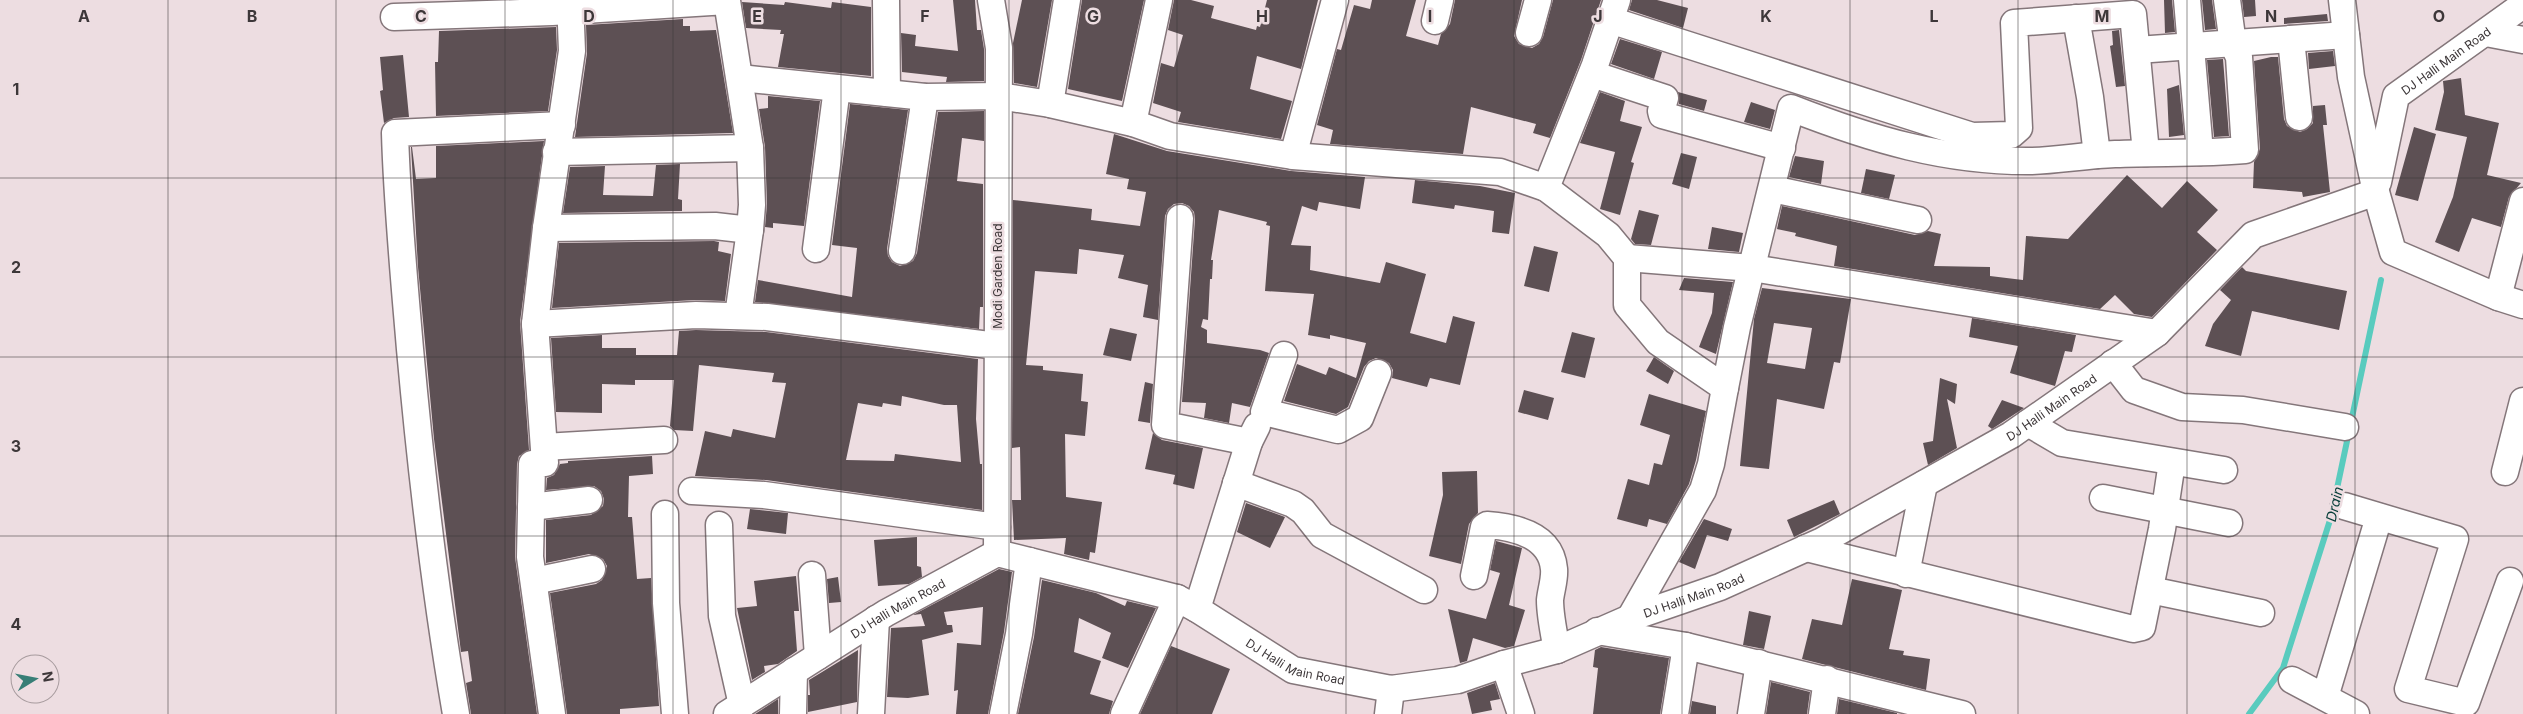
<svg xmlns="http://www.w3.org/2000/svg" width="2523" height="714" viewBox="0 0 2523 714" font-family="Inter,sans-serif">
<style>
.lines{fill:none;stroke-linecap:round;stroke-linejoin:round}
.stream{stroke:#59cbbe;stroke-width:6}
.building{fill:#5d5054;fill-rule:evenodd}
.minor-casing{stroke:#84767a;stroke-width:29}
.minor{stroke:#fff;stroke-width:26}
.grid{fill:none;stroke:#3d3739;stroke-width:1;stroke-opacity:0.55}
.labels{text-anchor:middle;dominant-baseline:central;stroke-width:5;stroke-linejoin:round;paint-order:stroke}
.street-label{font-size:12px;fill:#3d3739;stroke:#eddde1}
.water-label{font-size:14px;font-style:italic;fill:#063d38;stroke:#eddde1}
.grid-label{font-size:16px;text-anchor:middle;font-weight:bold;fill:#3d3739;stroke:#eddde1;stroke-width:5;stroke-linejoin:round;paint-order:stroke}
</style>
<rect width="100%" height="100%" fill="#eddde1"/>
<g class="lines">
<path class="stream" d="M2249,714L2283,668L2331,517L2381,280"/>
</g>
<path class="building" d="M953,0H975L977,30H981L984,49V81L946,82L947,77L902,72L901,33L916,35L915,46L958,51Z
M1022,0H1052L1037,87L1014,83L1013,43Z
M1082,0H1144L1122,101L1068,89Z
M1174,0H1191L1214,6L1211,18L1256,30L1257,26L1260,27L1267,0H1318L1301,69L1257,56L1250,89L1292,101L1281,139L1178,122L1181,112L1153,103L1161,63L1174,67L1183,35L1168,30Z
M1372,0H1416L1406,36L1438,45L1441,34L1450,24L1455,0H1522L1514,36L1519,44L1532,48L1539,44L1543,37L1553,0H1601L1581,60L1550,138L1533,133L1536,124L1471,107L1463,154L1330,144L1333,130L1317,125L1337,49L1341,50L1354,5L1370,9Z
M1632,0H1657L1688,8L1683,28L1629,10Z
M2164,0H2172L2175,32L2165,33Z
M2202,0H2212L2216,29L2205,30Z
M2242,0H2255L2256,16L2244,17Z
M742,2L784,5L785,2L831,8L832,2L871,7V76L778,67L784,34H780L781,30L746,28Z
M2327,14L2328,21L2284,24V18Z
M683,19V26H690V31L716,30L733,133L575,137L587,53L586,25Z
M556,27L557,50L548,111L436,116L435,62H438L439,31Z
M2119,30L2125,86L2116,87L2110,46L2113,45L2112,31Z
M1620,39L1662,52L1654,79L1611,64Z
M2333,51L2335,66L2309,69L2308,53Z
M403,55L409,117L394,118L384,123L380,91L383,90L380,57Z
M2271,57H2278L2284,119L2287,126L2300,132L2307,129L2313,123V106L2325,105L2327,125H2323L2330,192L2303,197L2302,192L2253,188L2254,162L2260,149L2254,61Z
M2223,59L2229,136L2214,137L2207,60Z
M2461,78L2465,115L2499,123L2487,175L2521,183L2509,197L2501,227L2472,218L2459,252L2435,242L2453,197L2467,137L2435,130L2444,92L2443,81Z
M2179,85L2184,135L2169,137L2167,89Z
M1600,92L1625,101L1620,121L1642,127L1631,162L1634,163L1620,215L1600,209L1615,152L1580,143Z
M1678,92L1707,100L1704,111L1679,104Z
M768,96L820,101L804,226L773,223V228L765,227L767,204L765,147L759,109L768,108Z
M1751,102L1775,110L1770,129L1744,122Z
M850,104L908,110L887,249L888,256L892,262L900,266L913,261L917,253L938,112L984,111V141L962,138L957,181L983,184V307H980L979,329L755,302L758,280L852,297L857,248L832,245Z
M2414,127L2436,134L2418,201L2395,195Z
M1114,134L1167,151L1291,171L1365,177L1360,209L1319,202L1317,211L1302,206L1291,245L1311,246L1310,270L1380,283L1386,262L1426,274L1410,333L1446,343L1453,316L1475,322L1460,385L1430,378L1427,387L1392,378L1393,370L1389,363L1376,358L1369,361L1364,367L1348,407L1336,414L1284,401L1297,364L1326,375L1329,367L1356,378L1366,343L1330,335V339L1308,335L1314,294L1265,291L1270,226L1266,225L1267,222L1219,210L1211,260H1213L1212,279H1210L1208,320L1203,319L1201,327L1207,330V343L1260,350L1269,353L1250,407L1232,403L1229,423L1204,418L1206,403L1182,402L1195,219L1194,212L1189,206L1182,203L1174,204L1168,209L1165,216L1158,320L1143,317L1148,285L1118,278L1124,255L1079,249L1077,274L1035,271L1026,365L1043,366V370L1083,374L1081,401L1088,402L1085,436L1065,434L1066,497L1102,502L1095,553L1090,552L1089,560L1064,554L1066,538L1014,540L1012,500H1021L1020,447L1012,448L1013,200L1092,209L1091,220L1140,226L1146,192L1127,189L1129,179L1106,174Z
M544,141L520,322L529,450L519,456L517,464L515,557L537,714H471L466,683L472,681L468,651L461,652L434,439L418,267L411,147H412L416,179L436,178V146Z
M1681,153L1697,157L1689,189L1672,184Z
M1795,156L1824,161L1821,184L1789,177Z
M680,164L678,199L682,200V211L563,213L570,167L605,166L603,195L653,196L656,165Z
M1866,169L1895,175L1889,199L1861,193Z
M2127,175L2162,208L2187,181L2218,210L2197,232L2217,250L2152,317L2134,314L2115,295L2100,309L1834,266L1837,246L1795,236L1796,233L1777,229L1782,206L1915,235L1928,231L1941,234L1934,266L1990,267V276L2023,280L2026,236L2068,239Z
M1415,180L1480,186L1515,193L1509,234L1492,232L1494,211L1455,205L1454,209L1412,203Z
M1639,210L1659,215L1651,245L1635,244L1631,239Z
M1712,227L1743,233L1739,252L1708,249Z
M714,241L719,242L718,251L731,254L725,301L695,300L552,308L559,243Z
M1534,246L1558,252L1549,292L1524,286Z
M2242,267L2246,271L2347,291L2339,330L2252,311L2241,356L2205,346L2213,324L2231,300L2220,290Z
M1684,278L1733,282L1716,354L1699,347L1712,313L1714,293L1679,290Z
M1762,288L1851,299L1840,363L1834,362L1824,409L1777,399L1769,469L1740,466L1754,319ZM1774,323L1812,328L1805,369L1767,363Z
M1972,318L2076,335L2072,352L2065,351L2055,386L2010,373L2018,346L1969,337Z
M1110,328L1137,334L1131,361L1103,355Z
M696,330L766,332L978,359L976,419L980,464H982V510L766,480L695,476L705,431L731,437L733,429L775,438L786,383L772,382L774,373L699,365L693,431L674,430L670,426L674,380H635V385L602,384V413L556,412L551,338L602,335V348H636V355H677L679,331ZM902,396L944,405H957L961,462L895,454L894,461L846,460L858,403L882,407L883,403L901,406Z
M1572,332L1595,338L1585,378L1561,372Z
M1654,357L1674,371L1668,384L1646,371Z
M1940,378L1957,384L1955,404L1947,399L1957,448L1928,465L1923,443L1933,441Z
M1145,382L1153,384L1150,423L1138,421Z
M1524,390L1554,398L1548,420L1518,412Z
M1649,394L1706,411L1696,460L1689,484L1667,524L1649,519L1647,527L1617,519L1628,479L1649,485L1654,463L1662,465L1670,435L1640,425Z
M2002,400L2024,408L1992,429L1988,426Z
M1153,433L1162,440L1203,448L1194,489L1173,484L1175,475L1145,469Z
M652,456L653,474L629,476L628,517H632L637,579L651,578L659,706L620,709V714H567L550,593L596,584L602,580L607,566L603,559L589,554L546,563V520L591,515L603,506L604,499L601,491L594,486L546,490L547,478L554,475L560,464L568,463V461Z
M1477,471L1478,513L1469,524L1461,564L1429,556L1443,495L1442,472Z
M1834,500L1840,514L1794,537L1787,520Z
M1246,503L1285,517L1270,548L1237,532Z
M750,509L788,513L786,534L747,529Z
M1704,519L1732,529L1728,541L1707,535L1695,569L1679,562Z
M917,537V566L921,567L922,577L909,584L878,586L874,540Z
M1496,541L1522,548L1509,605L1525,610L1514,646L1505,648L1473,638L1467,661L1460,663L1448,609L1486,619L1500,573L1490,570Z
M999,569L1012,572L1004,632L988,714H956L958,690L954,691L957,643L981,645L983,607L944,612L947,625H952L953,632L922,640L929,695L908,698L887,697L891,628L925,626L921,614L913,615Z
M796,576L799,611H794L797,651L778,664L764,666L765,672L752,680L737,608L757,606L754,581Z
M838,577L841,602L829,603L827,579Z
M1852,579L1902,590L1889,649L1904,651L1903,655L1930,659L1926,690L1802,659L1812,619L1842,625Z
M1042,580L1096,593L1125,606L1127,601L1156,608L1128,668L1102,658L1111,633L1079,618L1074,652L1101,661L1090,694L1113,701L1109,714H1018L1034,637Z
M1749,611L1771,616L1764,649L1743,645Z
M1171,646L1230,669L1212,714H1140Z
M1601,647L1669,658L1660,714H1593L1598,668L1593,667L1595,650Z
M858,650L857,702L808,712V695H810L809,680Z
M1771,682L1810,692L1807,714H1766Z
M1495,683L1500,699L1490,701L1492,710L1472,714L1467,693Z
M778,699V714H755Z
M1839,699L1897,713V714H1837Z
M1692,701L1716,706V714H1690Z"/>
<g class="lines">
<defs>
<g id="minor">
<path d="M886,0L887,93"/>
<path d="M991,0L999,48L997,553"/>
<path d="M2187,0L2200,152"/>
<path d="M2342,0L2351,77L2376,192L2393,252L2498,297L2523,305"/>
<path d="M394,17L552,12L727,1L750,148L752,205L750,230L715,226L546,228"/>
<path d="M2076,18L2090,97L2097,155"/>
<path d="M1610,20L1972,136L2011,135L2019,128L2014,23L2133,14L2146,153"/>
<path d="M1435,21L1440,0"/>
<path d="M1529,33L1538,0"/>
<path d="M2486,33L2523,40"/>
<path d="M2291,39L2299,117"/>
<path d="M2137,50L2346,35"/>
<path d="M1592,74L1665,98L1661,111L1662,115L1782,148"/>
<path d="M740,78L925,97L999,96L1050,104L1133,123L1170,136L1293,156L1500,172L1546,188L1608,235L1627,258V305L1658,342L1725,388L1737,327L1791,108C1870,139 1946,162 2032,161C2059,160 2087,155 2115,154C2158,152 2202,154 2245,150L2239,57L2233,44L2227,0"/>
<path d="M1050,104L1067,0"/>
<path d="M1133,123L1159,0"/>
<path d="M556,152L750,148"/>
<path d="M1293,156L1335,0"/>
<path id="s1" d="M2378,182L2396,96L2523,5"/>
<path d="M1546,188L1595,65L1617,0"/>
<path d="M1772,189L1918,220"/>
<path d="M1180,218L1165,425L1249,442"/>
<path d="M816,249L837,88"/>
<path d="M902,251L925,97"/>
<path d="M1627,258L1752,268L2157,333"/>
<path d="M2498,297L2523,201"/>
<path d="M738,316L750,230"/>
<path d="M535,324L696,315L767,317L997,346"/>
<path d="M1284,355L1264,412L1338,430L1360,418L1378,373"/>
<path d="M2113,363L2134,390L2182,407L2243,410L2345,427"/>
<path d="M2028,423L2062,443L2224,470"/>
<path d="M544,447L664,440"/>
<path d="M2505,472L2523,401"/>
<path d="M1236,483L1293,504L1303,511L1322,535L1424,590"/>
<path d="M692,491L764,495L997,527"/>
<path d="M2103,498L2229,523"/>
<path d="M2344,506L2455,539L2408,689L2466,703L2510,581"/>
<path d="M531,507L589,500"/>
<path d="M665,514L666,603L675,714"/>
<path d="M719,525L722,616L742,705"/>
<path d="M1806,548L2133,629L2142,627L2162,529L2172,462"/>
<path d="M1906,574L1924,484"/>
<path d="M812,575L818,656"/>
<path d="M1474,576L1484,527L1487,525C1515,527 1551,535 1554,569C1555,579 1551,590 1550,600C1550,616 1554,634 1557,650"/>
<path d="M534,581L592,569"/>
<path d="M2150,590L2261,613"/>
<path d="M1197,609L1249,442L1257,426"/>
<path d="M1630,618L1703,490L1711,464L1725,388"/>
<path d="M1597,631L1686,646L1962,714"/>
<path d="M1504,664L1521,714"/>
<path d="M2292,680L2356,714"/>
<path d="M2325,697L2379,517"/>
<path d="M456,714C435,593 421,471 410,349C404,277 397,205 395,133L562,125"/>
<path d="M552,714L530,557L532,464L545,463L535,324L546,228L572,51L570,0"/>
<path id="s2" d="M727,714L886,613L997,553L1177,598L1197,609L1293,670L1391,689L1458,680L1504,664L1557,650L1630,618L1720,587L1822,541L2011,435L2157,333L2253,235L2376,192"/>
<path d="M793,714L794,671"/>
<path d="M871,714L876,619"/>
<path d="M1003,714L1019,634L1029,561"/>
<path d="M1124,714L1177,598"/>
<path d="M1388,714L1391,689"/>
<path d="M1675,714L1686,646"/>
<path d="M1751,714L1759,663"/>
<path d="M1822,714L1827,679"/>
</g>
</defs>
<use href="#minor" class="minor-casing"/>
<use href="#minor" class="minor"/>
</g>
<path class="grid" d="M168,0V714M336,0V714M505,0V714M673,0V714M841,0V714M1009,0V714M1177,0V714M1346,0V714M1514,0V714M1682,0V714M1850,0V714M2018,0V714M2187,0V714M2355,0V714M0,178H2523M0,357H2523M0,536H2523"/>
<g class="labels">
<g class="street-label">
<text stroke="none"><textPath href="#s1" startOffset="149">DJ Halli Main Road</textPath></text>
<text transform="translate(997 276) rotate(-90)">Modi Garden Road</text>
<text stroke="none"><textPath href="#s2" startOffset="1460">DJ Halli Main Road</textPath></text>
<text stroke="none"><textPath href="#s2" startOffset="1055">DJ Halli Main Road</textPath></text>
<text stroke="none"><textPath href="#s2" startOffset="201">DJ Halli Main Road</textPath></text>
<text stroke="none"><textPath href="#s2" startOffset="636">DJ Halli Main Road</textPath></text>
</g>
<g class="water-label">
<text transform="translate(2334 504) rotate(-77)">Drain</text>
</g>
</g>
<g class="grid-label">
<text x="84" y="22">A</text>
<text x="252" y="22">B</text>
<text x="421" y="22">C</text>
<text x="589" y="22">D</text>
<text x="757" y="22">E</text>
<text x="925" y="22">F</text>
<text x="1093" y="22">G</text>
<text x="1262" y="22">H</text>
<text x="1430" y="22">I</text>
<text x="1598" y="22">J</text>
<text x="1766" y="22">K</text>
<text x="1934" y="22">L</text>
<text x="2102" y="22">M</text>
<text x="2271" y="22">N</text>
<text x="2439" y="22">O</text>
<text x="16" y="95">1</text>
<text x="16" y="273">2</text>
<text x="16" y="452">3</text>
<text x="16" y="630">4</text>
</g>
<g transform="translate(35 679) rotate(80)"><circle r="24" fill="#eddde1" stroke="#a79b9e"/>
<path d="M0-4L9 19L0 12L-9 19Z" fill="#377e76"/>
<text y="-8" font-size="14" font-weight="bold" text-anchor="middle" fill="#3d3739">N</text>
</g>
</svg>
